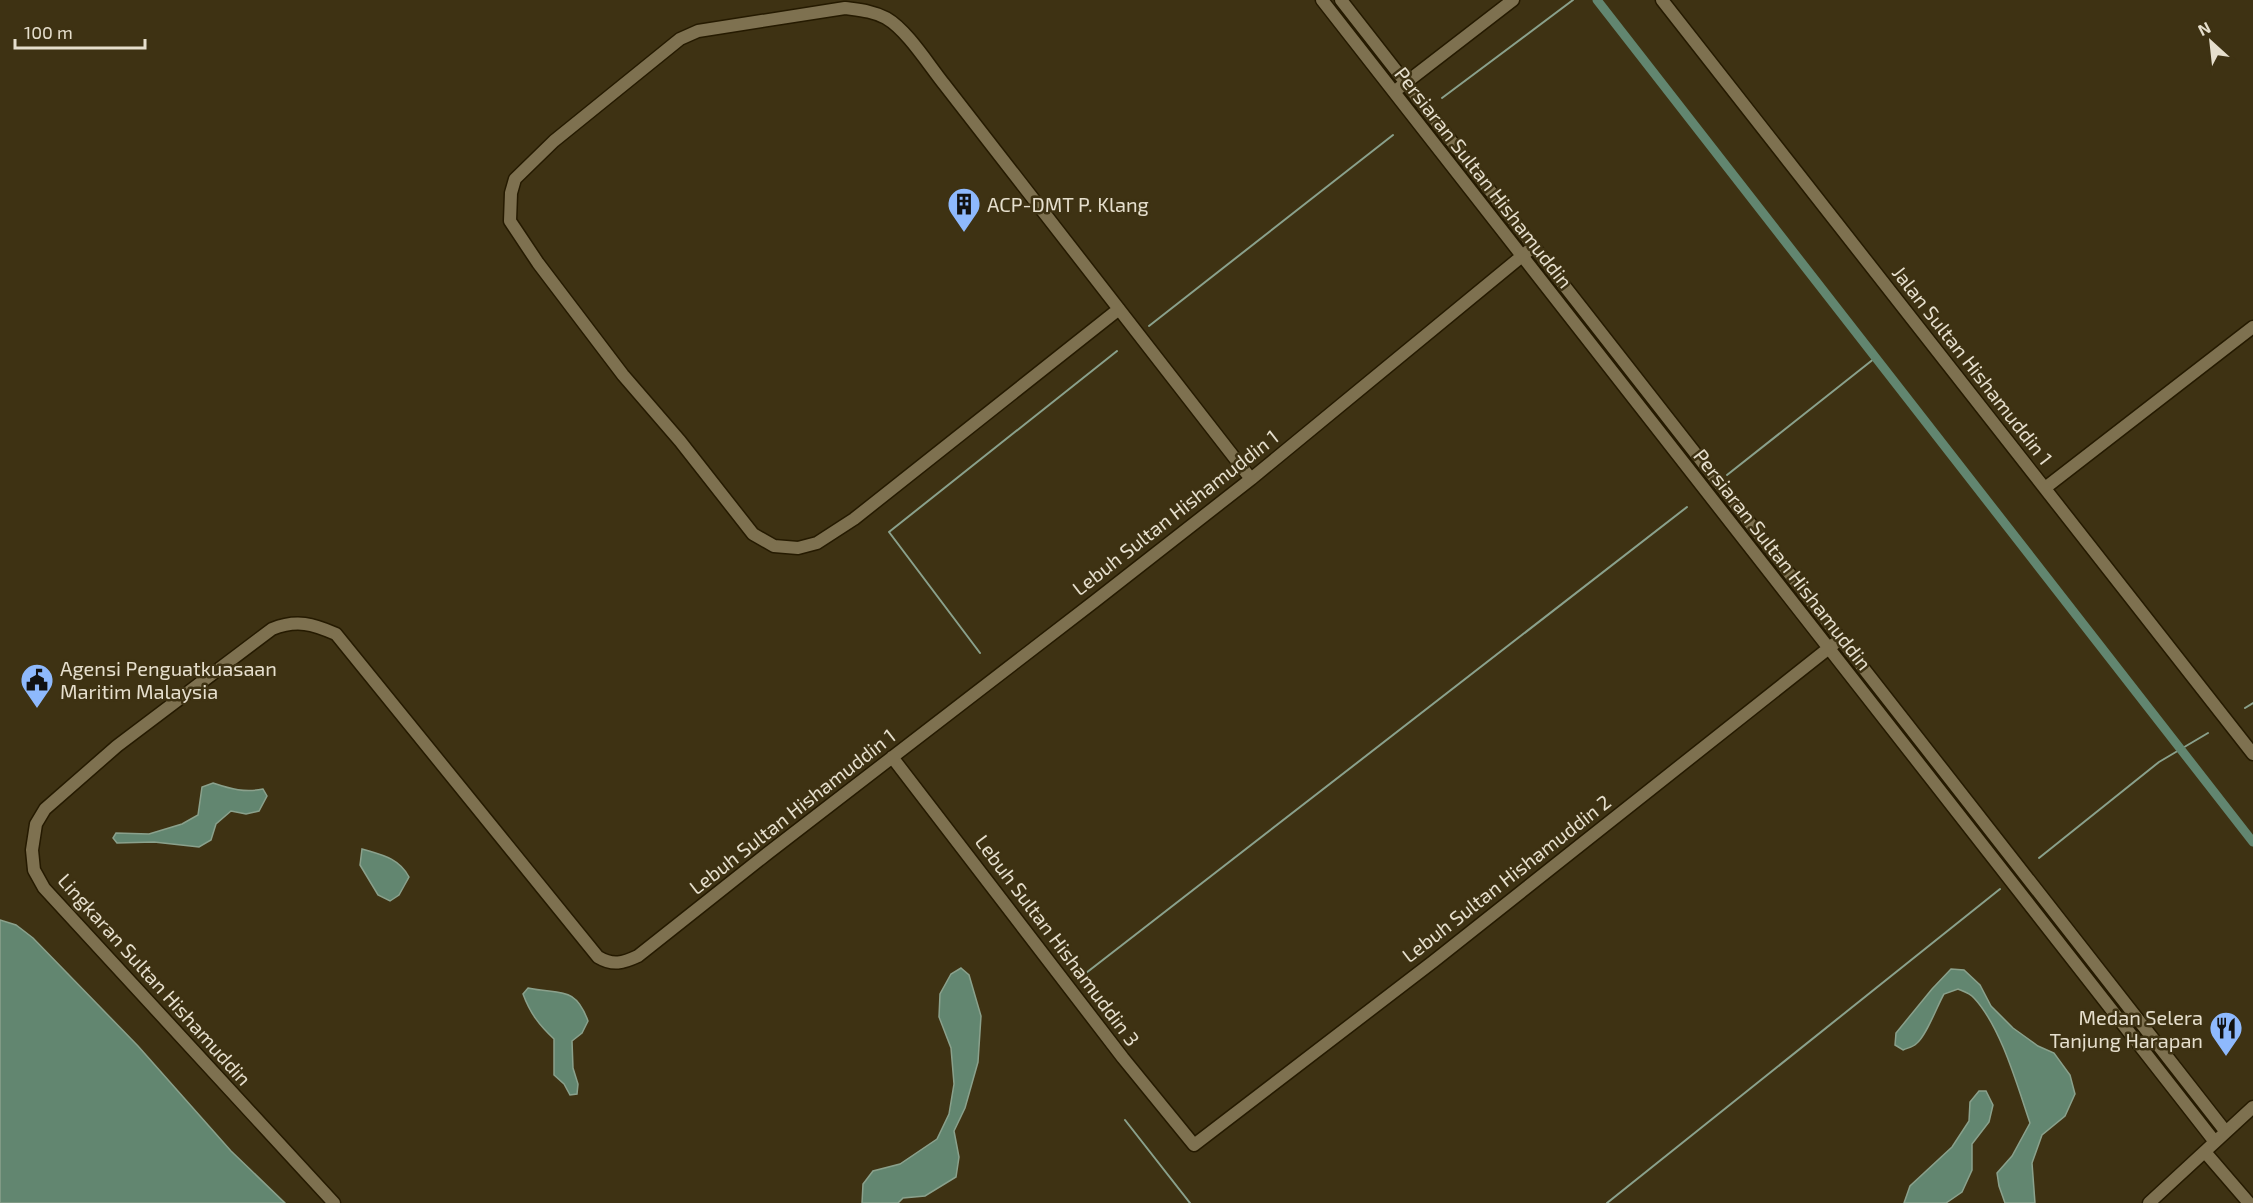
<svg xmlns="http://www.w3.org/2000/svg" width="2253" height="1203" viewBox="0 0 2253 1203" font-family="'Exo 2',sans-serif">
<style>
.water{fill:#628670;stroke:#8aa18c;stroke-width:1.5}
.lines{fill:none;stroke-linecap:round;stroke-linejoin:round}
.stream{stroke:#8aa18c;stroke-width:2}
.canal{stroke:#628670;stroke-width:9}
.minor-casing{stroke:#251a00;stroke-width:15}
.minor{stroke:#7e7150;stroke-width:12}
.labels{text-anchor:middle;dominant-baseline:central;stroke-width:5;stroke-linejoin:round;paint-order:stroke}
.street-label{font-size:20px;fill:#e6dfcd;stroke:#3e3213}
.poi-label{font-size:20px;fill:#e6dfcd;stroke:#3e3213;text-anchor:start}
</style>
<rect width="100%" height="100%" fill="#3e3213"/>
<path class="water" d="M213,783C231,789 245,793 263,789L267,796L259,811L246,814L231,811L216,824L211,840L199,847L154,842L117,843L113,838L116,833L149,834L182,824L198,815L202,787Z
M362,849C382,855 399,858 409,877L399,895L390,901L378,895L360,865Z
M0,920L16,925L33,938L138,1046L231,1151L285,1203H0Z
M961,968L969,975L981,1016L978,1062L965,1108L954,1131L959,1157L956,1177L925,1196L903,1198L898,1203H862L863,1184L873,1171L900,1164L937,1139L949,1114L954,1084L951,1048L939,1017L940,994L951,974Z
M1951,969L1964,970L1980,985L1991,1006L2013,1028L2038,1046L2054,1053L2070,1075L2075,1094L2065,1116L2042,1135L2032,1163L2035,1203H2005L1999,1186L1997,1173L2012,1156L2030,1123C2017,1085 2001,1027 1974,998C1970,993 1963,991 1958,989L1944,994C1937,1006 1926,1037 1916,1044C1913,1047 1907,1048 1903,1050L1895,1045L1896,1033L1932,989Z
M528,988C560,995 575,985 588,1021L582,1033L572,1041L573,1068L578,1084L577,1094L570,1095L564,1084L554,1075V1039C539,1025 530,1013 523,994Z
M1979,1091H1986L1993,1105L1989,1122L1972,1144V1170L1962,1192L1946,1203H1904L1910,1186L1952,1147L1969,1121L1970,1102Z"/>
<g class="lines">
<path class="stream" d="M1442,98L1573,0
M1149,326L1393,135
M1727,475L1875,358
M980,653L889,532L1117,351
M2245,708L2253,703
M2039,858L2159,762L2208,733
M1086,973L1687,507
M1125,1120L1190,1203
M1607,1203L2000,889"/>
<path class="canal" d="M1597,0L2253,842"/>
<defs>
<path id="minor" d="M1322,0L2215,1142
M1341,0L2226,1132
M1662,0L2253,754
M1399,88L1513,0
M1119,309L854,519L817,543L798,548L774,546L753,534L680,441L623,375L538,263L510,221L511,193L515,179L554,141L680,39L698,31L845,8C859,10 873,11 886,18C907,30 928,64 944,84L1251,479
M2045,488L2253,327
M892,757L1123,1058L1194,1145L1434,961L1834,644
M2205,1152L2249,1203
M334,1203L44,888L34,870L32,850L36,824L45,809L117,746L272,629C297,619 313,624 336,634L598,957C613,966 623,963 638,956L768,853L1095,601L1251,479L1533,247
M2149,1203L2253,1107"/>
</defs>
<use href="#minor" class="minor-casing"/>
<use href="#minor" class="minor"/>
</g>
<defs>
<symbol id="building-pin" viewBox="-11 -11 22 30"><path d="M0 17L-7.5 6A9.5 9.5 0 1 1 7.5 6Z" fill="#8eb9fd" stroke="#3e3213"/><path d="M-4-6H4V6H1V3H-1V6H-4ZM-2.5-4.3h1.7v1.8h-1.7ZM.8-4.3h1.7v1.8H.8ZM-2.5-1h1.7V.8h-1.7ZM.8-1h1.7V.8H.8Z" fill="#111"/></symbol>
<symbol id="civic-pin" viewBox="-11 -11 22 30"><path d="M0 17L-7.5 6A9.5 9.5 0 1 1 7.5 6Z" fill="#8eb9fd" stroke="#3e3213"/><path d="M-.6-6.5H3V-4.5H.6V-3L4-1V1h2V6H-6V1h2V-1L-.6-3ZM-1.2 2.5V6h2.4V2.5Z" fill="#111"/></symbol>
<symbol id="restaurant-pin" viewBox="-11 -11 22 30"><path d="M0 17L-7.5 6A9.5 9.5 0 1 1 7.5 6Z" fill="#8eb9fd" stroke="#3e3213"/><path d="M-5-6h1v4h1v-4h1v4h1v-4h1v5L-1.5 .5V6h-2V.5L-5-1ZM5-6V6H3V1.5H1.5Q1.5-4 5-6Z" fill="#111"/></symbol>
</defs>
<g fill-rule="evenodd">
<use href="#building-pin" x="945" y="185" width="38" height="52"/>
<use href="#civic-pin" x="18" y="661" width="38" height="52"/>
<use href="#restaurant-pin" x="2207" y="1009" width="38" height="52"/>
</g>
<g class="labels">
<g class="street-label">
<text transform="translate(1484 177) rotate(52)">Persiaran Sultan Hishamuddin</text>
<text transform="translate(1973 365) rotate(52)">Jalan Sultan Hishamuddin 1</text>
<text transform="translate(1175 512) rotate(-38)">Lebuh Sultan Hishamuddin 1</text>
<text transform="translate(1783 559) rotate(52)">Persiaran Sultan Hishamuddin</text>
<text transform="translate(792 811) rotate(-38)">Lebuh Sultan Hishamuddin 1</text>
<text transform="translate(1506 878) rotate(-38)">Lebuh Sultan Hishamuddin 2</text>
<text transform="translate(1058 940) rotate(53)">Lebuh Sultan Hishamuddin 3</text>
<text transform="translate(155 979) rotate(48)">Lingkaran Sultan Hishamuddin</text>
</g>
<g class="poi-label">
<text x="987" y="204">ACP-DMT P. Klang</text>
<text x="60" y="668">Agensi Penguatkuasaan<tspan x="60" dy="23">Maritim Malaysia</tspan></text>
<text x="2203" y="1017" text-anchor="end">Medan Selera<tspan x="2203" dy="23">Tanjung Harapan</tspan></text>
</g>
</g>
<g transform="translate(2211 42) rotate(333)" stroke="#3e3213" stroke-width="4.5" paint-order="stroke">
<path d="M0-4.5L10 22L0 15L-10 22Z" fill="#e6dfcd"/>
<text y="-9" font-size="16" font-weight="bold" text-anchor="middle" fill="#e6dfcd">N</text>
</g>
<path d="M15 39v9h130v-9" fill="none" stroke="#e6dfcd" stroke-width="3"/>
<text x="24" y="39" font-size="18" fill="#e6dfcd" stroke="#3e3213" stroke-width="4.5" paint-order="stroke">100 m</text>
</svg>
